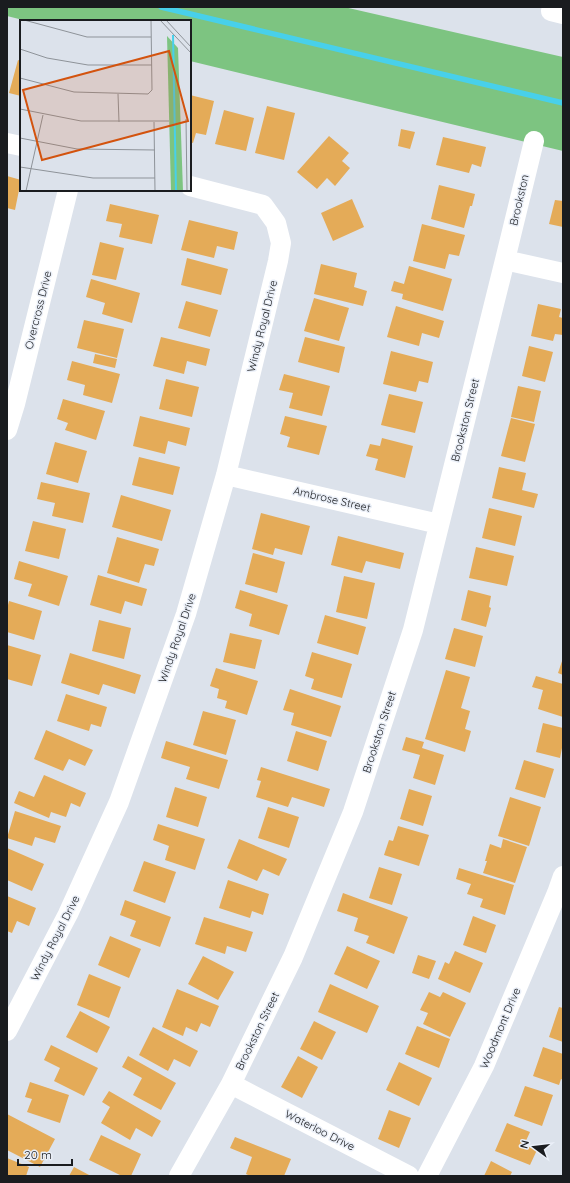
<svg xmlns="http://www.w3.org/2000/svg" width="570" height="1183" viewBox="0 0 570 1183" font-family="Quicksand,sans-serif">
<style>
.green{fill:#7dc481}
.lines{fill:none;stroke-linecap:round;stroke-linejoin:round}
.stream{stroke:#48d0ea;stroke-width:5.5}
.building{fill:#e4ab58}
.minor{stroke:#fff;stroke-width:20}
.labels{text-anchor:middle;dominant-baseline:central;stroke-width:3;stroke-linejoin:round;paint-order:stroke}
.street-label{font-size:11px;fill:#1a1c1f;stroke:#eaeff8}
.inset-river{fill:none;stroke:#48d0ea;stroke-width:2}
.inset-road{fill:none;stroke:#8e9399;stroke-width:1}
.view{fill:#d3530e;fill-opacity:0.15;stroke:#d3530e;stroke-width:2}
.inset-edge{fill:none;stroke:#1a1c1f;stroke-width:2}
</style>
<rect width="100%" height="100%" fill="#dce2eb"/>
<path class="green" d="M7,7H344L563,57V151L190,61V21H27L7,16Z"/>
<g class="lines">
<path class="stream" d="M161,7L563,103"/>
</g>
<path class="building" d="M18,60L21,61V96L9,93Z
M190,95L214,101L206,135L196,133L193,143L190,142Z
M267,106L295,113L284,160L255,153Z
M224,110L254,118L246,151L215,144Z
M401,129L415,132L410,149L398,146Z
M329,136L349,153L342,161L350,168L335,186L327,178L317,189L297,172Z
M443,137L486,147L481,167L472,164L469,173L436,165Z
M7,176L21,180L15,210L7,208Z
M439,185L475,194L472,206H470L464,228L431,219Z
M352,199L364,227L333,241L321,213Z
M555,200L563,201V227L549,224Z
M110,204L159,215L152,244L119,237L122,224L106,221Z
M189,220L238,232L234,250L217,246L214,258L181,250Z
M422,224L465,235L459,256L449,254L445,269L413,261Z
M100,242L124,248L116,280L92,275Z
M187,258L228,269L221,295L181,285Z
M321,264L357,273L354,287L367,291L363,306L314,294Z
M409,266L452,279L443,311L402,299L403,294L391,291L394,281L404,284Z
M91,279L140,293L132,323L102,314L105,303L86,297Z
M314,298L349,308L339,341L304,331Z
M186,301L218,310L210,337L178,328Z
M538,304L561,309L559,317L563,318V335L555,334L553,341L531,336Z
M396,306L444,321L439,338L422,333L419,346L387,337Z
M84,320L124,329L117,358L77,348Z
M161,337L210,349L206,366L187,361L184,374L153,366Z
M305,337L345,347L339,373L298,362Z
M529,346L553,352L545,382L522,376Z
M391,351L433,362L428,383L419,381L416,392L383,384Z
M95,354L117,359L115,368L93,363Z
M72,361L120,374L112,403L83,395L85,385L67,380Z
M284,374L330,386L322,416L289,408L293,393L279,390Z
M166,379L199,387L192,417L159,409Z
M518,386L541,391L534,422L511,417Z
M389,394L423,402L415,433L381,425Z
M63,399L105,411L96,440L65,430L68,423L57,419Z
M140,416L190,428L186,446L168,441L165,454L133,446Z
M285,416L327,426L319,455L287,447L290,437L280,434Z
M511,418L535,424L525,462L501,456Z
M382,438L413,446L405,478L375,470L378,459L366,456L370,444L380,446Z
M55,442L87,451L78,483L46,474Z
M139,457L180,467L173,495L132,485Z
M499,467L526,473L522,490L538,494L534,508L492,498Z
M41,482L90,493L83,523L52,516L55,503L37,499Z
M121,495L171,510L162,541L112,527Z
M489,508L522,516L515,546L482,538Z
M261,513L310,526L302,555L275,548L273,555L252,549Z
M33,521L66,529L59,559L25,551Z
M338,536L404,553L400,569L366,561L362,573L331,565Z
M117,537L159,549L154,566L145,564L139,583L107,573Z
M476,547L514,556L507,586L469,578Z
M253,553L285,562L277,593L245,584Z
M19,561L68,576L59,606L28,596L32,584L14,579Z
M98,575L147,589L142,606L125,601L121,614L90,605Z
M344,576L375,583L367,619L336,612Z
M240,590L288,605L279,635L249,626L252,614L235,608Z
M468,590L491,596L489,607L491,608L486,627L461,620Z
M9,601L42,611L34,640L7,632V609Z
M325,615L366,627L358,655L317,643Z
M99,620L131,628L124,659L92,651Z
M454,628L483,636L475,667L445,659Z
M230,633L262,640L255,669L223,662Z
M7,645L41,655L32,686L7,679Z
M312,652L352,664L342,698L311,689L314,679L305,676Z
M70,653L141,675L135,694L103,684L99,695L61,683Z
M563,658V675L558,673Z
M216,668L258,681L247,715L225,708L227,701L217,698L219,689L210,686Z
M446,670L470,677L461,708L470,711L465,729L471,731L465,752L425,739Z
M536,676L563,684V717L538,709L543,690L532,687Z
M290,689L341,706L331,737L291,725L294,713L283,710Z
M66,694L107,707L101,727L91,724L89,731L57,721Z
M203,711L236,720L226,755L193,745Z
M543,723L563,728V743L560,758L536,752Z
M46,730L93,750L85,766L69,759L63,771L34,759Z
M296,731L327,741L318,771L287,761Z
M406,737L424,742L422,748L444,755L435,785L413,778L420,755L402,750Z
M166,741L228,760L219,789L186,779L190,767L161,758Z
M524,760L554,769L545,798L515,789Z
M261,767L330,789L324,807L292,797L288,807L256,797L261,781L257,780Z
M44,775L86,793L80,807L71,803L66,817L51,812L49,818L14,803L19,791L34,797Z
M175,787L207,797L198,827L166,817Z
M409,789L432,796L423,826L400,819Z
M510,797L541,807L529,846L498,836Z
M268,807L299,817L289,848L258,838Z
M15,811L61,826L55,843L35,837L32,846L7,838Z
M158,824L205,839L195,870L165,860L169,846L153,840Z
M398,826L429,835L419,866L384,855L389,840L393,841Z
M239,839L287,859L279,876L263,869L257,881L227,868Z
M503,839L527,847L515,883L483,873L487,861H485L490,844L501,848Z
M7,848L44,864L32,891L7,880Z
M144,861L176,872L165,903L133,891Z
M379,867L402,874L392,905L369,898Z
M459,868L514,885L505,915L480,907L483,899L467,894L471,884L456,879Z
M228,880L269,894L263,915L252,911L250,918L219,908Z
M343,893L408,917L394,954L366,943L369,936L354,931L358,918L337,911Z
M7,896L36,908L29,926L17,921L12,933L7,931Z
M125,900L171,917L160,947L130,936L136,921L120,915Z
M473,916L496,925L486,953L463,945Z
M204,917L253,932L246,952L227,946L225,954L195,944Z
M110,936L141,949L129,978L98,965Z
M347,946L380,961L367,989L334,974Z
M455,951L483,963L470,993L438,979L445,962L449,964Z
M418,955L436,961L429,979L412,973Z
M203,956L234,972L218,1000L188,984Z
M89,974L121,987L109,1018L77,1005Z
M330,984L379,1006L367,1033L318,1012Z
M177,989L219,1006L210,1027L201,1023L197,1032L186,1027L183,1036L162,1027Z
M429,992L440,997L443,992L466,1003L450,1037L423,1024L428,1013L420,1010Z
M559,1007L563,1008V1042L549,1037Z
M80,1011L110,1027L97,1053L66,1037Z
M314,1021L336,1032L322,1060L300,1049Z
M417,1026L450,1039L439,1068L405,1054Z
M153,1027L198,1051L190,1067L174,1059L168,1071L139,1055Z
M51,1045L98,1068L84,1096L54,1081L60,1068L44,1060Z
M543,1047L563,1054V1080L561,1079L559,1085L533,1076Z
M128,1056L176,1083L161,1110L133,1095L142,1078L122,1067Z
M298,1056L318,1067L302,1098L281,1087Z
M399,1062L432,1078L419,1106L386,1090Z
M30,1082L69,1095L60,1123L27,1112L32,1099L25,1097Z
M525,1086L553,1095L542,1126L514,1116Z
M109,1091L161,1121L152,1137L136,1128L130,1140L101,1123L110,1107L102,1102Z
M389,1110L411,1118L399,1148L378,1139Z
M7,1114L55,1139L40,1167L7,1150Z
M507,1123L530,1132L524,1145L537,1150L530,1165L495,1151Z
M101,1135L141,1154L131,1176H122L89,1160Z
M235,1137L291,1159L284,1176H250L246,1174L252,1157L230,1148Z
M7,1158L29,1167L26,1176H7Z
M491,1161L512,1172L510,1176H484Z
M74,1167L91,1176H69Z"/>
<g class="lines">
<path class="minor" d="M551,11L563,14
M7,143L21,146
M505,260L563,273
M7,430L15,404L68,190
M226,475L439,524
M7,1031L68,914L119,802L186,614L226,475L278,261L281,243L276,223L263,205L190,186
M231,1084L409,1176
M179,1176L231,1084L293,957L353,812L413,630L505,260L534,141
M427,1176L484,1066L557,893L563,876"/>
</g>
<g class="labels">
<g class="street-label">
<text transform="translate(519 200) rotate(-77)">Brookston</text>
<text transform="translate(38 310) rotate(-76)">Overcross Drive</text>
<text transform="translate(262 326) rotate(-76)">Windy Royal Drive</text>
<text transform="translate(465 420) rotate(-76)">Brookston Street</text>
<text transform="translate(332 499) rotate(13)">Ambrose Street</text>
<text transform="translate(177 638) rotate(-71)">Windy Royal Drive</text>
<text transform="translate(379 732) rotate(-72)">Brookston Street</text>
<text transform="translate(55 938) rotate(-63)">Windy Royal Drive</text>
<text transform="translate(500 1028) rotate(-67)">Woodmont Drive</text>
<text transform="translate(257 1031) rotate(-64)">Brookston Street</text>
<text transform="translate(320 1130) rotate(27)">Waterloo Drive</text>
</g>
</g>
<g transform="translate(20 20)">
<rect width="171" height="171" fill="#dce2eb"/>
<path d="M147,16L158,28L163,171H151Z" fill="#7dc481"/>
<path class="inset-river" d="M153,15L156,171"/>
<path class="inset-road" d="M4,0L67,17H131M140,0L171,33M146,0L171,27M0,29L27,38L68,45H132M0,58L54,72L128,74L132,70L131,0M98,74L99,102M0,89L61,101H149M166,99L167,171M134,102L135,171M0,118L57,129L135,130M0,147L73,158H135M6,171L23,95"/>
<path class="view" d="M149,31L168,101L22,140L3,70Z"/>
<rect width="171" height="171" class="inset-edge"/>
</g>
<rect width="570" height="1183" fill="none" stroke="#1a1c1f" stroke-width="16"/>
<g transform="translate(534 1147) rotate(285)" stroke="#eaeff8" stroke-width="3" paint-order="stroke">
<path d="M0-3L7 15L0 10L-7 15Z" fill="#1a1c1f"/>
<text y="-6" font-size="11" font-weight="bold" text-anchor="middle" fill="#1a1c1f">N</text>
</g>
<path d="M18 1159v6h54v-6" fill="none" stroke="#1a1c1f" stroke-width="2"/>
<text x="24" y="1159" font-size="12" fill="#1a1c1f" stroke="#eaeff8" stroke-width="3" paint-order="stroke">20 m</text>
</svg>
